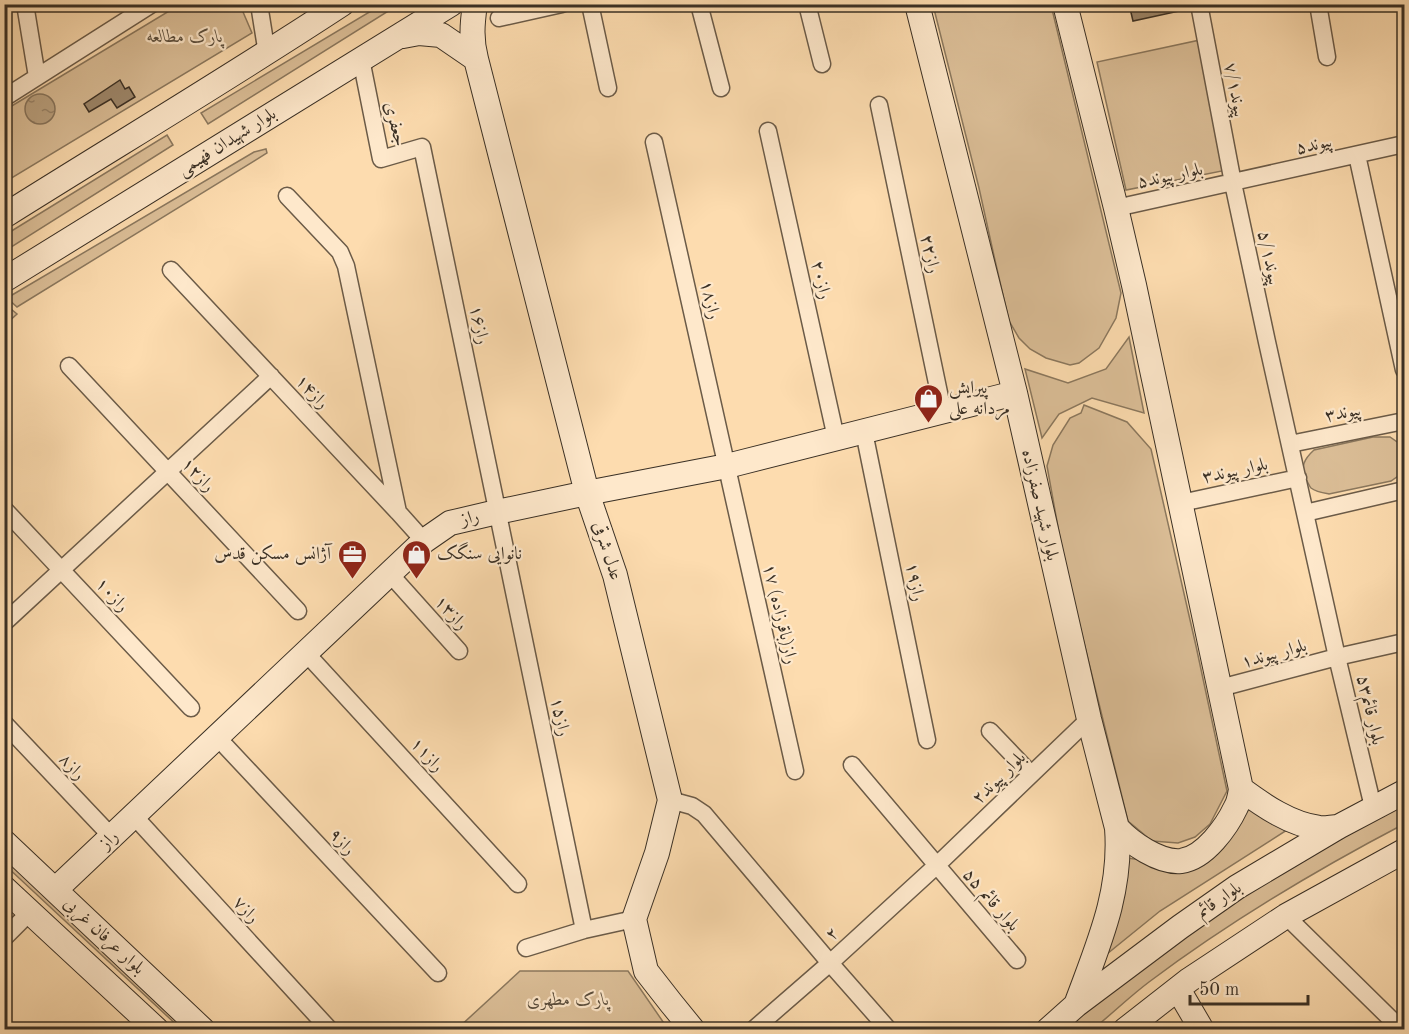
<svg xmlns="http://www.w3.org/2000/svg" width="1409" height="1034" viewBox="0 0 1409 1034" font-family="'Old Standard TT',Amiri,serif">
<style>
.green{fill:#dcbf98;stroke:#8b785e;stroke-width:1.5}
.water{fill:url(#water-ripples);stroke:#87745c;stroke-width:1.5}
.building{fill:#9f896d;stroke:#3a3025;stroke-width:1.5}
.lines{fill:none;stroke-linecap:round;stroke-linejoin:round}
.street-casing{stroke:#6b5b48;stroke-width:19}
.secondary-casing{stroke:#3a3025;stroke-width:26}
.street{stroke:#fee8cb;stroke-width:16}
.secondary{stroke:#fee8cb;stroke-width:24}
.labels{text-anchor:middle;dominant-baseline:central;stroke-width:4.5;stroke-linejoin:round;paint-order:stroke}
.park-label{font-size:18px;font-style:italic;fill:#5a4d3c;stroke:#fee8cb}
.street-label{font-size:18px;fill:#3a3025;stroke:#fee8cb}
.poi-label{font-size:18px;fill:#3a3025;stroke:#fee8cb;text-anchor:start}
</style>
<defs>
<pattern id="water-ripples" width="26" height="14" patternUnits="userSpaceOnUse" patternTransform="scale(1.5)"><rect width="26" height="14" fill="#bba280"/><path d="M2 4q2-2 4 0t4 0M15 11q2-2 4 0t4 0" fill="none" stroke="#998469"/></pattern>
</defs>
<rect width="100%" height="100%" fill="#fddcaf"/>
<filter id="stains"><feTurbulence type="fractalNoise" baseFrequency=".00333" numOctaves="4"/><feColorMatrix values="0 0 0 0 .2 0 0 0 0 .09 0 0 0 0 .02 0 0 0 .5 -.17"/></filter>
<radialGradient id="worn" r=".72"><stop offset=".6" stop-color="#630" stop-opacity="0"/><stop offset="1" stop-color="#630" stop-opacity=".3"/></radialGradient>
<path class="green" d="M179,5H240L252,33L5,182V110Z
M381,5H398L208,124L201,113Z
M933,5H1051L1121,293L1116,318L1099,348L1079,363L1070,365L1046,358L1030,349L1019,338L1009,321L994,256L979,188Z
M1200,40L1227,170L1126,190L1097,62Z
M167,135L173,145L5,251V235Z
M266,149L267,153L17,307L7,298L254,152Z
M5,304L17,314L6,324H5Z
M1129,337L1144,413L1092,398L1059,414L1042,438L1025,369L1068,383L1106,369Z
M1084,405L1127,422L1151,449L1196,646L1227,791L1210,824L1195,837L1178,843L1152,841L1128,821L1065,566L1047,466L1053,445L1070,418L1081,413Z
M1373,437H1390L1400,444L1404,459V465L1401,474L1391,481L1329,494C1323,493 1316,492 1311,488C1310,487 1307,481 1306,479C1300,467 1304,459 1314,450Z
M1404,803V824C1316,870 1229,922 1149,982C1129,997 1112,1014 1093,1029L1064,1030L1176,941L1243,895Z
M1243,806L1254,811L1287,830L1160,911L1102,958L1128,858L1179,866Z
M4,851L195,1029H181L5,865Z
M520,971H628L668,1029H457Z"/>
<path class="water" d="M25 109a15 15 0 1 1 30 0a15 15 0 1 1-30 0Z"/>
<path class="building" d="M1129,4H1183L1184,10L1133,21Z
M120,80L125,89L129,87L135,97L117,108L111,99L89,112L84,104Z"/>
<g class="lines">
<defs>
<path id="street" d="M25,4L37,77
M259,4L267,54
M590,4L608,88
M699,4L721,88
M807,4L822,64
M1199,4L1233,183L1267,342L1337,657L1373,807
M1318,4L1327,57
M499,18L562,4
M361,59L381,159L422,147L584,930
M4,98L152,4
M879,105L943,412
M768,131L836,438
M654,142L795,771
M1357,155L1404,370
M287,196L340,252L346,266L398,512
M1116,208L1404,144
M171,270L398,512L424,541
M69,366L298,611
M864,432L927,740
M1290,444L1404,421
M1181,503L1298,478
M4,509L191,708
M1305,513L1404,490
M390,574L459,651
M4,623L271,376
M306,653L518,884
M1220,688L1337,657L1404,642
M4,723L112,837
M990,731L1031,774
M217,737L438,973
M852,765L1017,960
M670,800L692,806L704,814L830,963L889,1030
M134,816L330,1030
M1286,916L1402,1030
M4,938L30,912
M526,948L584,930L634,919
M753,1030L830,963L936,866L1089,719"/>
<path id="secondary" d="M475,4C472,25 471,39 476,59L587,493L615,575L670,800L657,853L634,919L646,971L671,1003L693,1030
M917,4L1015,393L1089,719L1117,828C1122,893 1098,945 1076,1005
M1065,4L1116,208L1134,285L1241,789C1264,806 1290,824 1319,828C1325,829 1332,827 1338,827
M403,36L419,33L441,35L476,59
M4,216C117,145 231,77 342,4
M4,280L451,4
M1117,828C1131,843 1159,863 1181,861C1205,858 1227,826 1236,807C1239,802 1240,795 1241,789
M4,842L203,1030
M4,888L157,1030
M55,890L424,541L450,523L497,512L587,493L727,466L1015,393
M1178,989L1202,1030
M1048,1030L1076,1005L1180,927L1237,887L1338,827L1404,792
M1125,1030L1189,980L1286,916L1404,851"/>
</defs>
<use href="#street" class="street-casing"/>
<use href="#secondary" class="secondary-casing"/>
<use href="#street" class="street"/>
<use href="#secondary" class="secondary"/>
</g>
<defs>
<symbol id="shop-pin" viewBox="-11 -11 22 30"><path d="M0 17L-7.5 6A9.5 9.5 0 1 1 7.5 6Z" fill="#8f2418" stroke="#fee8cb"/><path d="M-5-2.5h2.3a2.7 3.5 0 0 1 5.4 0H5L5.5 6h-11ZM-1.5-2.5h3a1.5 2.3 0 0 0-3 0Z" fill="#fff"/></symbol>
<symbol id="office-pin" viewBox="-11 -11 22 30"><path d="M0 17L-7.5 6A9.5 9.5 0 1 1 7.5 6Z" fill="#8f2418" stroke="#fee8cb"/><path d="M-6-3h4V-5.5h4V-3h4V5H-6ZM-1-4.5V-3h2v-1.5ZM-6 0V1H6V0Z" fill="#fff"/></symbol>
</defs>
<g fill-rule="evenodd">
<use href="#shop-pin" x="912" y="382" width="33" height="45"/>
<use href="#office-pin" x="336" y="538" width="33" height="45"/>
<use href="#shop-pin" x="400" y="538" width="33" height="45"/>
</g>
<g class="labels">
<g class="park-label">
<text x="185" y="37">پارک مطالعه</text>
<text x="568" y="1000">پارک مطهری</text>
</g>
<g class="street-label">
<text transform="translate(1235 90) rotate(79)">پیوند۷/۱</text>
<text transform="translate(395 124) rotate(76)">جعفری</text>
<text transform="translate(227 142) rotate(-32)">بلوار شهیدان فهیمی</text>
<text transform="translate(1314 145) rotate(-13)">پیوند۵</text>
<text transform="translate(1170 176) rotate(-12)">بلوار پیوند۵</text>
<text transform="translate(930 254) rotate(78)">راز۲۲</text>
<text transform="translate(1269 258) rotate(78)">پیوند۵/۱</text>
<text transform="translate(821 280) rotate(77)">راز۲۰</text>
<text transform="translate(710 300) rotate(77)">راز۱۸</text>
<text transform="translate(479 325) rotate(78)">راز۱۶</text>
<text transform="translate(312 392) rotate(47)">راز۱۴</text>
<text transform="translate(1343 413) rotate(-11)">پیوند۳</text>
<text transform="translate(1235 471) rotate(-12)">بلوار پیوند۳</text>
<text transform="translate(198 475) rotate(47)">راز۱۲</text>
<text transform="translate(1040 505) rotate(77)">بلوار شهید صفرزاده</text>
<text transform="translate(470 518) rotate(-14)">راز</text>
<text transform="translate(607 551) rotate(72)">عدل شرقی</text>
<text transform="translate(915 582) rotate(79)">راز۱۹</text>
<text transform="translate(112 595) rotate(47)">راز۱۰</text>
<text transform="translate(451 613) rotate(48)">راز۱۳</text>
<text transform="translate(780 614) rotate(77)">۱۷ راز(باقرزاده)</text>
<text transform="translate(1274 654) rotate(-15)">بلوار پیوند۱</text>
<text transform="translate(1370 710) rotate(77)">بلوار قائم۵۳</text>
<text transform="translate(560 717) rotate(78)">راز۱۵</text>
<text transform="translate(427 755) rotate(48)">راز۱۱</text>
<text transform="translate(72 767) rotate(47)">راز۸</text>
<text transform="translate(999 778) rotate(-44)">بلوار پیوند۲</text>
<text transform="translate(109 840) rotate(-43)">راز</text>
<text transform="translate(342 842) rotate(47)">راز۹</text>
<text transform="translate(991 900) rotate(49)">بلوار قائم ۵۵</text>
<text transform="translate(1219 900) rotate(-34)">بلوار قائم</text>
<text transform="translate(246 910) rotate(47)">راز۷</text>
<text transform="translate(832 934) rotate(-42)">۲</text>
<text transform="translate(104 936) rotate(43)">بلوار عرفان غربی</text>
</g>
<g class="poi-label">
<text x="949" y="388">پیرایش<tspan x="949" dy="21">مردانه علی</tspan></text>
<text x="331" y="554" text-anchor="end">آژانس مسکن قدس</text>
<text x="437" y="554">نانوایی سنگک</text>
</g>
</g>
<rect width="1409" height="1034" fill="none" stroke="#fddcaf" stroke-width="24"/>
<rect x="6" y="6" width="1397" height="1022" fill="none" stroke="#3a3025" stroke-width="3"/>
<rect x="12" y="12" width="1385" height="1010" fill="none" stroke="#3a3025" stroke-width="1.5"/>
<path d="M1190 995v9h118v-9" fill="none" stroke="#3a3025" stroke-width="3"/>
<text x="1199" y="995" font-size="18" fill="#3a3025" stroke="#fee8cb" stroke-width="4.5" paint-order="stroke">50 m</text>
<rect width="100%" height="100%" filter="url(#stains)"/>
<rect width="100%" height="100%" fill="url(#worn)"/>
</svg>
